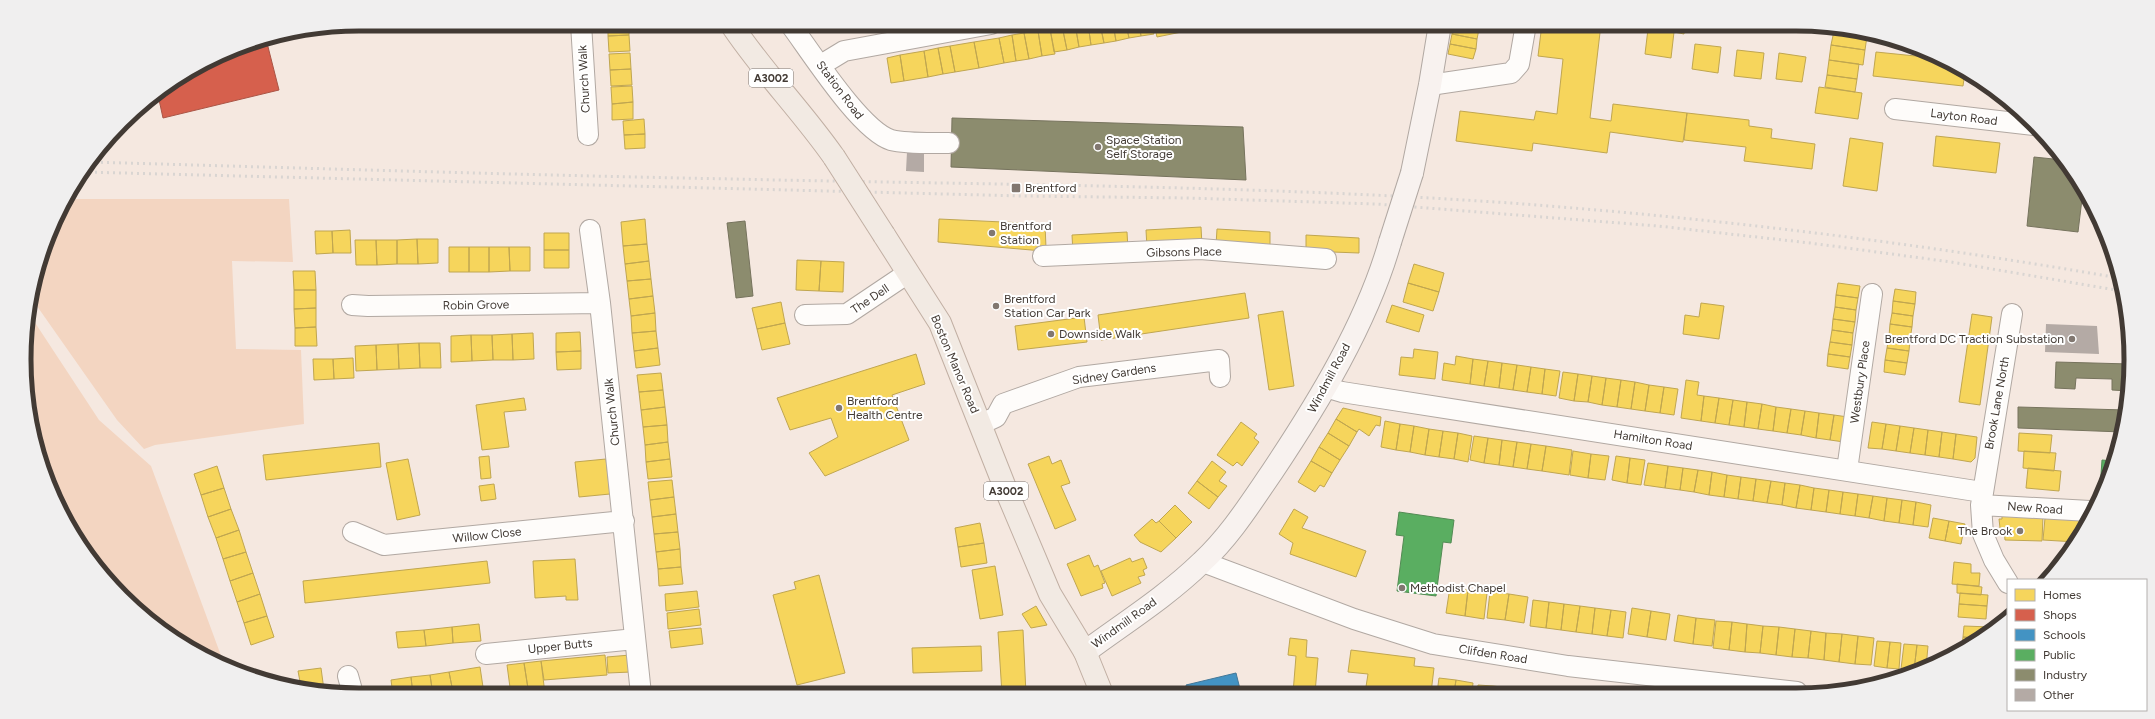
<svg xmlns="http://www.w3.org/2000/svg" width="2155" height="719" viewBox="0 0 2155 719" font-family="Figtree,sans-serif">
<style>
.green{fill:#f3d5c1}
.homes{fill:#f6d55c;stroke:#c0a650}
.shops{fill:#d6604d;stroke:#aa5546}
.schools{fill:#4393c3;stroke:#437898}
.public{fill:#5aae61;stroke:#538b54}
.industry{fill:#8c8c6e;stroke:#76735d}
.building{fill:#b4aaa5}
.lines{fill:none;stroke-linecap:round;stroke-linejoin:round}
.street-casing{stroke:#b1a8a2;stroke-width:22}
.secondary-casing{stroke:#b1a8a2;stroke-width:24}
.primary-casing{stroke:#c1afa3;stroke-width:24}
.street{stroke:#fefcfa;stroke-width:20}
.secondary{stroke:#f8f2ef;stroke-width:22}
.primary{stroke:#f2eae3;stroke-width:22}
.rail{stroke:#d9d5d2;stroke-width:3;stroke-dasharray:2 4;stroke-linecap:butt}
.secondary-bridge-casing{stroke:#b1a8a2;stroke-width:24;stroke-linecap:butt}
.primary-bridge-casing{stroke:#c1afa3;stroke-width:24;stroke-linecap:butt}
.secondary-bridge{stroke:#f8f2ef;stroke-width:22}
.primary-bridge{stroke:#f2eae3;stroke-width:22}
.poi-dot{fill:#817770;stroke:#fff;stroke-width:1.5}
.labels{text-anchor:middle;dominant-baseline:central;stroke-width:4;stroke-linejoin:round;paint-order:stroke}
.shield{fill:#fff;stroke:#7b7571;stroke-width:1}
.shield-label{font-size:11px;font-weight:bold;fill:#423a34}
.street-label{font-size:12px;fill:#423a34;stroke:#fff}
.poi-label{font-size:12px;fill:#423a34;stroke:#fff;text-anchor:start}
.rim{fill:none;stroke:#423a34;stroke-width:5}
</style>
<rect width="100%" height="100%" fill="#f5e8e0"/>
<path class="green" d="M66,199H289L293,262L232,261L236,349L301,350L304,424L155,445L144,449L117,420L32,299L59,211Z
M28,312L99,420L151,466L223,661L173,638L122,597L81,546L35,446L25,382Z"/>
<path class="homes" d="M608,24H629V35L608,36Z
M874,24H887L888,27L875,29Z
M1075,24H1088L1091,45L1079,47Z
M1075,24L1079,47L1067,50L1062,26Z
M1088,24H1100L1104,43L1091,45Z
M1100,24H1113L1116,41L1104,43Z
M1113,24H1126L1129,38L1116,41Z
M1126,24H1139L1141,36L1129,38Z
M1139,24H1152L1154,34L1141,36Z
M1154,24H1200L1201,28L1157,37Z
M1453,24L1479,29L1477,39L1452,34Z
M1455,24H1480L1479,29Z
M1542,24H1601L1590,118L1611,121L1613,104L1687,113L1683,142L1610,132L1607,153L1533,143L1532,151L1456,141L1460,111L1534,120L1536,111L1557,114L1563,59L1538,56Z
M1611,24H1685L1684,34L1674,32L1671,58L1645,54L1648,29Z
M1062,26L1067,50L1054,52L1050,29Z
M1050,29L1055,54L1042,56L1038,31Z
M1834,29L1867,33V36L1834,31Z
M1038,31L1042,56L1029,59L1024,33Z
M1834,31L1867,36L1865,50L1831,45Z
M1024,33L1029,59L1016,61L1012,35Z
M1452,34L1477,39L1476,49L1450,44Z
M629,35L630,51L609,52L608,36Z
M1012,35L1016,61L1004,63L999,38Z
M999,38L1004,63L979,68L974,42Z
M974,42L979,68L955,72L950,46Z
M1450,44L1476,49L1473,59L1448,54Z
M1695,44L1721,47L1718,73L1692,69Z
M1831,45L1865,50L1863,65L1829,60Z
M950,46L955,72L943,74L938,48Z
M938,48L943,74L928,77L924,51Z
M1737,50L1764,53L1761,79L1734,76Z
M924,51L928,77L904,81L900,55Z
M1876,52L1945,59L1965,72L1963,86L1873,76Z
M630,53L631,69L610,70L609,54Z
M1779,53L1806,57L1802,82L1776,79Z
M900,55L904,81L891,83L887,58Z
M1829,60L1859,64L1857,79L1827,75Z
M631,69L632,85L611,86L610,70Z
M1827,75L1857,79L1855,92L1825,87Z
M632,86L633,102L612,104L611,87Z
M1819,87L1862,93L1858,119L1815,113Z
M633,102V119L612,120V104Z
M1687,113L1749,120V126L1772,129L1771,138L1815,144L1812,169L1744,161L1746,147L1684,140Z
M644,119L645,134L624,135L623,121Z
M645,134V148L625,149L624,135Z
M1936,136L2000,143L1996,173L1933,166Z
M1850,138L1883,143L1877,191L1843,186Z
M645,219L647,244L623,246L621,222Z
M939,219L1045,224L1046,248L1043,251L938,242Z
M1201,227L1202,245L1147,248L1146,230Z
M1217,229L1270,232V247L1216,245Z
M350,230L351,253H333L332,231Z
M315,231H332L333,253L316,254Z
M1127,232L1128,249L1073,253L1072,235Z
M544,233H569V250H544Z
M1306,235L1359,238V253L1306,251Z
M417,239L418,264H397V240Z
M417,239H438V263L418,264Z
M355,240H376L377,265H356Z
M376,240H397V264L377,265Z
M647,244L649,261L625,264L623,246Z
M449,247H469V272H449Z
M469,247H489V272H469Z
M489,247H509L510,271L489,272Z
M509,247H530V271H510Z
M544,250H569V268H544Z
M797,260L821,261L819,291L796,290Z
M649,261L651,279L627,281L625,264Z
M821,261L844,262L843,292L819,291Z
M1414,264L1444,273L1439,292L1408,283Z
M293,271H315L316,290H294Z
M651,279L653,296L629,299L627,281Z
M1408,283L1439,292L1433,311L1403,302Z
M1838,283L1860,286L1858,298L1836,295Z
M1895,289L1916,292L1915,304L1893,301Z
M294,290H316V308L294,309Z
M1245,293L1249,318L1101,340L1098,315Z
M1836,295L1858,298L1856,310L1835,307Z
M653,296L655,313L631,316L629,299Z
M1893,301L1915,304L1913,316L1892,313Z
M781,302L785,323L757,329L752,308Z
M1701,303L1724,306L1719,339L1683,334L1685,315L1699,317Z
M1392,305L1424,315L1419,332L1386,322Z
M1835,307L1856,310L1855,322L1833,319Z
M316,308V327L295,328L294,309Z
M1283,311L1294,386L1269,390L1258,315Z
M655,313L656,331L632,333L631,316Z
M1892,313L1913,316L1912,327L1890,324Z
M1972,314L1992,317L1980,405L1959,402Z
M1084,317L1087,342L1018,350L1015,326Z
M1833,319L1855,322L1853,333L1832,330Z
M785,323L790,344L762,350L757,329Z
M1890,324L1912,327L1910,339L1889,336Z
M316,327L317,346H295V328Z
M1832,330L1853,333L1852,345L1830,342Z
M656,331L658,348L634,351L632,333Z
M580,332L581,351L556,352V333Z
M533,333L534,359L513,360L512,334Z
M512,334L513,360H493L492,335Z
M471,335L472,361L451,362V336Z
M471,335H492L493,360L472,361Z
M1889,336L1910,339L1909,351L1887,348Z
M1830,342L1852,345L1850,357L1828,354Z
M419,343L420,368L399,369L398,344Z
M419,343H440L441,368H420Z
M398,344L399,369L377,370L376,345Z
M376,345L377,370L356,371L355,346Z
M658,348L660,365L636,368L634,351Z
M1887,348L1909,351L1907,363L1885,360Z
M1414,349L1438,352L1435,379L1399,375L1401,357L1413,358Z
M581,351V369L557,370L556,352Z
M916,354L925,384L892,395L909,440L825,476L809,453L838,437L831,418L790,430L777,398Z
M1828,354L1850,357L1848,369L1827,366Z
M1456,356L1473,359L1470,384L1442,380L1444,363L1455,365Z
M353,358L354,378L334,379L333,359Z
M313,359H333L334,379L314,380Z
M1473,359L1488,361L1484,386L1470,384Z
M1885,360L1907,363L1905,375L1884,372Z
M1488,361L1502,363L1499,388L1484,386Z
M1502,363L1517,365L1513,390L1499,388Z
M1517,365L1531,367L1527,392L1513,390Z
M1531,367L1545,369L1542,394L1527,392Z
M1545,369L1560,371L1556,396L1542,394Z
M1563,372L1578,374L1574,401L1559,398Z
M661,373L663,390L639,392L637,375Z
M1578,374L1592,376L1588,402L1574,401Z
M1592,376L1606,378L1602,405L1588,402Z
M1606,378L1621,380L1617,407L1602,405Z
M1621,380L1635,382L1631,409L1617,407Z
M1686,380L1699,382L1697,395L1704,396L1701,421L1681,418Z
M1635,382L1649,385L1645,411L1631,409Z
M1649,385L1664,387L1660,413L1645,411Z
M1664,387L1678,389L1674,415L1660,413Z
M663,390L665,407L641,410L639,392Z
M1704,396L1719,398L1715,423L1701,421Z
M524,398L526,410L504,412L509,447L482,450L476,405Z
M1719,398L1733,400L1729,425L1715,423Z
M1733,400L1747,402L1744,427L1729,425Z
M1747,402L1762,404L1758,429L1744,427Z
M1762,404L1776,407L1773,431L1758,429Z
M665,407L667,425L643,427L641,410Z
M1776,407L1791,409L1787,433L1773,431Z
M1343,408L1381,417L1380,426L1376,425L1369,436L1359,429L1357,432L1336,419Z
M1791,409L1805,411L1801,435L1787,433Z
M1805,411L1819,413L1816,438L1801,435Z
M1819,413L1834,415L1830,440L1816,438Z
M1834,415L1848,417L1844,442L1830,440Z
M1336,419L1357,432L1349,446L1328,433Z
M1385,421L1400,424L1396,450L1381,447Z
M1241,422L1257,434L1254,438L1259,442L1242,466L1237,462L1233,466L1217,455Z
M1872,422L1886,424L1882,449L1868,448Z
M1400,424L1414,426L1410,452L1396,450Z
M1886,424L1900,426L1896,451L1882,449Z
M667,425L668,442L645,445L643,427Z
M1414,426L1429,429L1425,455L1410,452Z
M1900,426L1914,428L1910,453L1896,451Z
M1914,428L1928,430L1925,455L1910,453Z
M1429,429L1443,431L1439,457L1425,455Z
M1928,430L1942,432L1939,457L1925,455Z
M1443,431L1458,433L1454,459L1439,457Z
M1942,432L1956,434L1953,459L1939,457Z
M1328,433L1349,446L1340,460L1319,447Z
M1458,433L1472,436L1468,462L1454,459Z
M2019,433L2052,435L2050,453L2018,451Z
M1956,434L1977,437L1975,458L1971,462L1953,459Z
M1474,436L1488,438L1484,463L1470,460Z
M1488,438L1502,440L1499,465L1484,463Z
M1502,440L1517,442L1513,467L1499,465Z
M668,442L670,459L646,462L645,445Z
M1517,442L1531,444L1527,469L1513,467Z
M379,443L381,467L266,480L263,455Z
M1531,444L1546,446L1542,471L1527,469Z
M1546,446L1572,450L1569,475L1542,471Z
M1319,447L1340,460L1332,473L1311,461Z
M1573,451L1591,454L1588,478L1570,475Z
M2024,451L2056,453L2054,471L2023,468Z
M1591,454L1609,456L1605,480L1588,478Z
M489,456L491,478L481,479L479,457Z
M1049,456L1052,464L1061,460L1070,483L1061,486L1076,520L1055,529L1028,464Z
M1616,456L1630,458L1627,483L1612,480Z
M1630,458L1645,460L1641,485L1627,483Z
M408,459L420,515L397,520L386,463Z
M606,459L610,494L579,497L575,462Z
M670,459L672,477L648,479L646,462Z
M1212,461L1226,472L1219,481L1227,486L1218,497L1197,481Z
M1311,461L1332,473L1324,487L1320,485L1315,492L1298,482Z
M1648,463L1668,466L1665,488L1644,485Z
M217,466L224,488L201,495L194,474Z
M1668,466L1683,468L1680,490L1665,488Z
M1683,468L1698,470L1694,492L1680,490Z
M2028,468L2061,471L2059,491L2026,488Z
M1698,470L1712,472L1709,495L1694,492Z
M1712,472L1727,475L1724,497L1709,495Z
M1727,475L1741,477L1738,499L1724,497Z
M1741,477L1756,479L1753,501L1738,499Z
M1756,479L1771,481L1767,503L1753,501Z
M672,480L674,497L650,500L648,482Z
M1197,481L1218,497L1209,509L1188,493Z
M1771,481L1785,483L1782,505L1767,503Z
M1785,483L1800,485L1796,508L1782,505Z
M494,484L496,499L481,501L479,486Z
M1800,485L1814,488L1811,510L1796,508Z
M224,488L231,509L208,517L201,495Z
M1814,488L1829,490L1826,512L1811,510Z
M1829,490L1843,492L1840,514L1826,512Z
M1843,492L1858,494L1855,516L1840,514Z
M1858,494L1873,496L1869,518L1855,516Z
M1873,496L1887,498L1884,521L1869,518Z
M674,497L676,514L652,517L650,500Z
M1887,498L1902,500L1899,523L1884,521Z
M1902,500L1916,502L1913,525L1899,523Z
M1916,502L1931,505L1928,527L1913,525Z
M1175,505L1192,522L1176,538L1159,521Z
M231,509L239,530L216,538L208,517Z
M1294,509L1308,517L1302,528L1366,551L1356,577L1290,554L1293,543L1279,534Z
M676,514L678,532L654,534L652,517Z
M2002,515L2043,516L2042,541L2005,540L2004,528H2000L1999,519H2002Z
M1933,518L1949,521L1945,541L1929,538Z
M2045,518L2086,521L2076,542L2043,540Z
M1152,519L1156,523L1159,521L1176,538L1161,552L1140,542L1134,535Z
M1949,521L1965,524L1961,544L1945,541Z
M980,523L984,543L958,547L955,528Z
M239,530L246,552L223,559L216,538Z
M678,532L680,549L656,552L654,534Z
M984,543L987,563L961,567L958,547Z
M680,549L681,567L658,569L656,552Z
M246,552L253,573L230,581L223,559Z
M1089,555L1094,567L1098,565L1105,583L1102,584L1103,588L1081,596L1067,564Z
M1130,558L1132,562L1143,558L1147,568L1143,570L1145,575L1138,577L1141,583L1112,596L1101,571Z
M575,559L578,600H566V596L535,598L533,561Z
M487,561L490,583L305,603L303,581Z
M1954,562L1971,564V573H1980L1979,586L1952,584Z
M995,566L1003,615L980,619L972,570Z
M681,567L683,584L659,586L658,569Z
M253,573L260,594L237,602L230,581Z
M819,575L845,673L797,685L773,595L796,589L794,582Z
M1957,584L1982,587L1981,595L1957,593Z
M1450,587L1468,590L1465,616L1446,613Z
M1468,590L1487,593L1484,619L1465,616Z
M697,591L699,607L666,611L665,594Z
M1490,592L1509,594L1505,620L1487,618Z
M1960,593L1988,595L1987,606L1959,604Z
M260,594L267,616L244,623L237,602Z
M1509,594L1528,597L1524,623L1505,620Z
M1533,600L1549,602L1546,628L1530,626Z
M1549,602L1564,604L1561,630L1546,628Z
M1564,604L1580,606L1576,632L1561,630Z
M1959,604L1987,606L1986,619L1958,617Z
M1036,606L1047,625L1031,628L1022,614Z
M1580,606L1595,608L1592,634L1576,632Z
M1595,608L1611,610L1607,636L1592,634Z
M1632,608L1651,611L1647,637L1628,634Z
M699,609L701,625L668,629L667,613Z
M1611,610L1626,612L1623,638L1607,636Z
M1651,611L1670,614L1666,640L1647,637Z
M1678,615L1696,618L1693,644L1674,641Z
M267,616L274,637L251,645L244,623Z
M1696,618L1715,620L1712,646L1693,644Z
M1716,621L1732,622L1729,650L1713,648Z
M1732,622L1747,624L1745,652L1729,650Z
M479,624L481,641L453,643L452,627Z
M1747,624L1763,626L1760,653L1745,652Z
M1763,626L1779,627L1776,655L1760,653Z
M1964,626L1991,627L1975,638L1963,637Z
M452,627L453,643L426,646L424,630Z
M1779,627L1795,629L1792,657L1776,655Z
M701,628L703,644L671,648L669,631Z
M1795,629L1811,631L1808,658L1792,657Z
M424,630L426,646L398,648L396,632Z
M1023,630L1026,694H1002L998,632Z
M1811,631L1826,633L1824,660L1808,658Z
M1826,633L1842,634L1839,662L1824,660Z
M1842,634L1858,636L1855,664L1839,662Z
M1858,636L1874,638L1871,665L1855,664Z
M1963,637L1975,638L1962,646Z
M1290,638L1307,640L1306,657L1318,658L1315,693H1293L1296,656L1288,655Z
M1877,641L1890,642L1887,668L1874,666Z
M1890,642L1901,643L1899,669L1887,668Z
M1904,644L1917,645L1914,670L1901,669Z
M1917,645L1928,646L1926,668L1918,671L1914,670Z
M981,646L982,671L913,673L912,648Z
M1351,650L1415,658L1414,666L1434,668L1431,693H1365L1368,674L1348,672Z
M605,655L607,675L544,680L541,661Z
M630,655L631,672L608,673L607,657Z
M541,661L545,694L529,695L524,663Z
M524,663L529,695H511L507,665Z
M480,667L483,687L453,692L449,672Z
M321,668L324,690L301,687L298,671Z
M449,672L453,692L433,695L430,675Z
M430,675L433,695H413L411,677Z
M411,677L413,695H393L391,680Z
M1439,678L1456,680L1454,693H1437Z
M1456,680L1473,683L1472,693H1454Z
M1478,685L1493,686V693H1477Z
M1493,686L1509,688L1508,693H1493Z
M1509,688L1524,691V693H1508Z"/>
<path class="shops" d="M266,39L279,90L163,118L158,95L231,49Z"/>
<path class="schools" d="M1236,673L1241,693H1188L1186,685Z"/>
<path class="public" d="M2102,460L2113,461L2100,489Z
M1399,512L1454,520L1451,543L1443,542L1436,596L1397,591L1404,536L1396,535Z"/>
<path class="industry" d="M952,118L1243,127L1246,180L951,167Z
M2034,157L2063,160L2086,192L2090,200L2082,199L2078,232L2027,226Z
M745,221L753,296L736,298L727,223Z
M2056,362L2130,364L2129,391L2112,390V379L2076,378L2075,389L2055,388Z
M2018,407L2126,410L2122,432L2018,428Z"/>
<path class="building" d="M907,152L924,153V172L906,171Z
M2046,324L2097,326L2099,354L2045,352Z"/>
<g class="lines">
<defs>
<path id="street" d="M581,24L588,135
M790,24C811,52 860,130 891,140C907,144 932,143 949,143
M821,65L844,51L991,24
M1430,85L1511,73L1519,64L1526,24
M1895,109L2034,125
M590,230L600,303L641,694
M1043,256L1200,249L1326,259
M352,305L368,306L600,303
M805,315L847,314L908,273
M1325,387L1342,392L1982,492
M981,424L996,417L1003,404L1079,377L1219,360L1220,377
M1847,470L1872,294
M1981,505L2090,511
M353,532L384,545L624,521
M1203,562L1354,619L1433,644L1568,666L1797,692
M2008,583L1994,560L1983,534L1981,505L2012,314
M486,654L635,639
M348,676L353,694"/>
<path id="secondary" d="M1412,173L1430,85L1440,24
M1085,652C1124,623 1166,597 1202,562C1230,536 1250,504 1272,472C1318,403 1367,323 1390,242"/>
<path id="primary" d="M731,24C762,71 802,111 834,157
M884,235L940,323L1004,485L1050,594L1085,652L1102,694"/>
</defs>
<use href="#street" class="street-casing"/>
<use href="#secondary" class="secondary-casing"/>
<use href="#primary" class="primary-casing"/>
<use href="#street" class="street"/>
<use href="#secondary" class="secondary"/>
<use href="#primary" class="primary"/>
<path class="rail" d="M89,162C304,168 519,175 733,179C992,185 1252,185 1510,203C1714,218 1918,243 2119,278
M83,172L1023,196L1187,198L1376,204L1658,226L1810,243L1951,262L2122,291"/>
<defs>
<path id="secondary-bridge" d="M1390,242L1412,173"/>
<path id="primary-bridge" d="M834,157L884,235"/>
</defs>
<use href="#secondary-bridge" class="secondary-bridge-casing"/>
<use href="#primary-bridge" class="primary-bridge-casing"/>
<use href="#secondary-bridge" class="secondary-bridge"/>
<use href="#primary-bridge" class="primary-bridge"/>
</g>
<g class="poi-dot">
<circle cx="1098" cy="147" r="4"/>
<rect x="1011" y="183" width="10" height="10" rx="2"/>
<circle cx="992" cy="233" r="4"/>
<circle cx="996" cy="306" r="4"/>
<circle cx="1051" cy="334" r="4"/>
<circle cx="2072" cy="339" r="4"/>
<circle cx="839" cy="408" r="4"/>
<circle cx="2020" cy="531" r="4"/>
<circle cx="1402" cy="588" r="4"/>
</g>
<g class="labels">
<g class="shield">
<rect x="749" y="69" width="44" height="18" rx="3"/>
<rect x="984" y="482" width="44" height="18" rx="3"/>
</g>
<g class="shield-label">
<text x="771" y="78">A3002</text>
<text x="1006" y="491">A3002</text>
</g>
<g class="street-label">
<text transform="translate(584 79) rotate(-93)">Church Walk</text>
<text transform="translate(840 90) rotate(53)">Station Road</text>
<text transform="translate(1964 117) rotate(7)">Layton Road</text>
<text transform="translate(1184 252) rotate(-1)">Gibsons Place</text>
<text transform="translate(870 299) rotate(-34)">The Dell</text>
<text transform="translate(476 305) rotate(-1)">Robin Grove</text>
<text transform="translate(955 364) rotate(67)">Boston Manor Road</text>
<text transform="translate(1114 374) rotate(-9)">Sidney Gardens</text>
<text transform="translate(1329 378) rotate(-62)">Windmill Road</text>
<text transform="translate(1860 382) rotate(-82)">Westbury Place</text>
<text transform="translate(1997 403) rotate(-80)">Brook Lane North</text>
<text transform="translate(612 412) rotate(-96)">Church Walk</text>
<text transform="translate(1653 440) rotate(9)">Hamilton Road</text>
<text transform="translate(2035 508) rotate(4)">New Road</text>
<text transform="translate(487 535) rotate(-6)">Willow Close</text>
<text transform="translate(1124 623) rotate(-36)">Windmill Road</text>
<text transform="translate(560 646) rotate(-6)">Upper Butts</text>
<text transform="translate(1493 654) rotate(9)">Clifden Road</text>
</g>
<g class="poi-label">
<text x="1106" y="140">Space Station<tspan x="1106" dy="14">Self Storage</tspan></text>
<text x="1025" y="188">Brentford</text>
<text x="1000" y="226">Brentford<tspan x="1000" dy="14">Station</tspan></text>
<text x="1004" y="299">Brentford<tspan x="1004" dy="14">Station Car Park</tspan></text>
<text x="1059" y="334">Downside Walk</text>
<text x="2064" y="339" text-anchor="end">Brentford DC Traction Substation</text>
<text x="847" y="401">Brentford<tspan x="847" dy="14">Health Centre</tspan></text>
<text x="2012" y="531" text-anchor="end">The Brook</text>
<text x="1410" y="588">Methodist Chapel</text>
</g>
</g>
<path d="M0 0H2155V719H0ZM359 31H1796A328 328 0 0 1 2124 359V360A328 328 0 0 1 1796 688H359A328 328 0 0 1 31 360V359A328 328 0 0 1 359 31Z" fill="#f0efef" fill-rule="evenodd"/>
<path class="rim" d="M359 31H1796A328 328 0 0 1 2124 359V360A328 328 0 0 1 1796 688H359A328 328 0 0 1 31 360V359A328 328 0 0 1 359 31Z"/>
<rect x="2007" y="579" width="140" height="132" fill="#ffffff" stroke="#b3b0ae"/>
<rect x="2015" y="589" width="20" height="12" fill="#f6d55c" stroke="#b3b0ae"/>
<text x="2043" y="599" font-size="12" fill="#423a34">Homes</text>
<rect x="2015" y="609" width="20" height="12" fill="#d6604d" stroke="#b3b0ae"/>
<text x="2043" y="619" font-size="12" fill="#423a34">Shops</text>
<rect x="2015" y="629" width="20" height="12" fill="#4393c3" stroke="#b3b0ae"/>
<text x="2043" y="639" font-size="12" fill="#423a34">Schools</text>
<rect x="2015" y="649" width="20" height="12" fill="#5aae61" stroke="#b3b0ae"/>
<text x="2043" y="659" font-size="12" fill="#423a34">Public</text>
<rect x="2015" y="669" width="20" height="12" fill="#8c8c6e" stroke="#b3b0ae"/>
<text x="2043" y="679" font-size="12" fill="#423a34">Industry</text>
<rect x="2015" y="689" width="20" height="12" fill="#b4aaa5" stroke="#b3b0ae"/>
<text x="2043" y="699" font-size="12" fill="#423a34">Other</text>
</svg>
